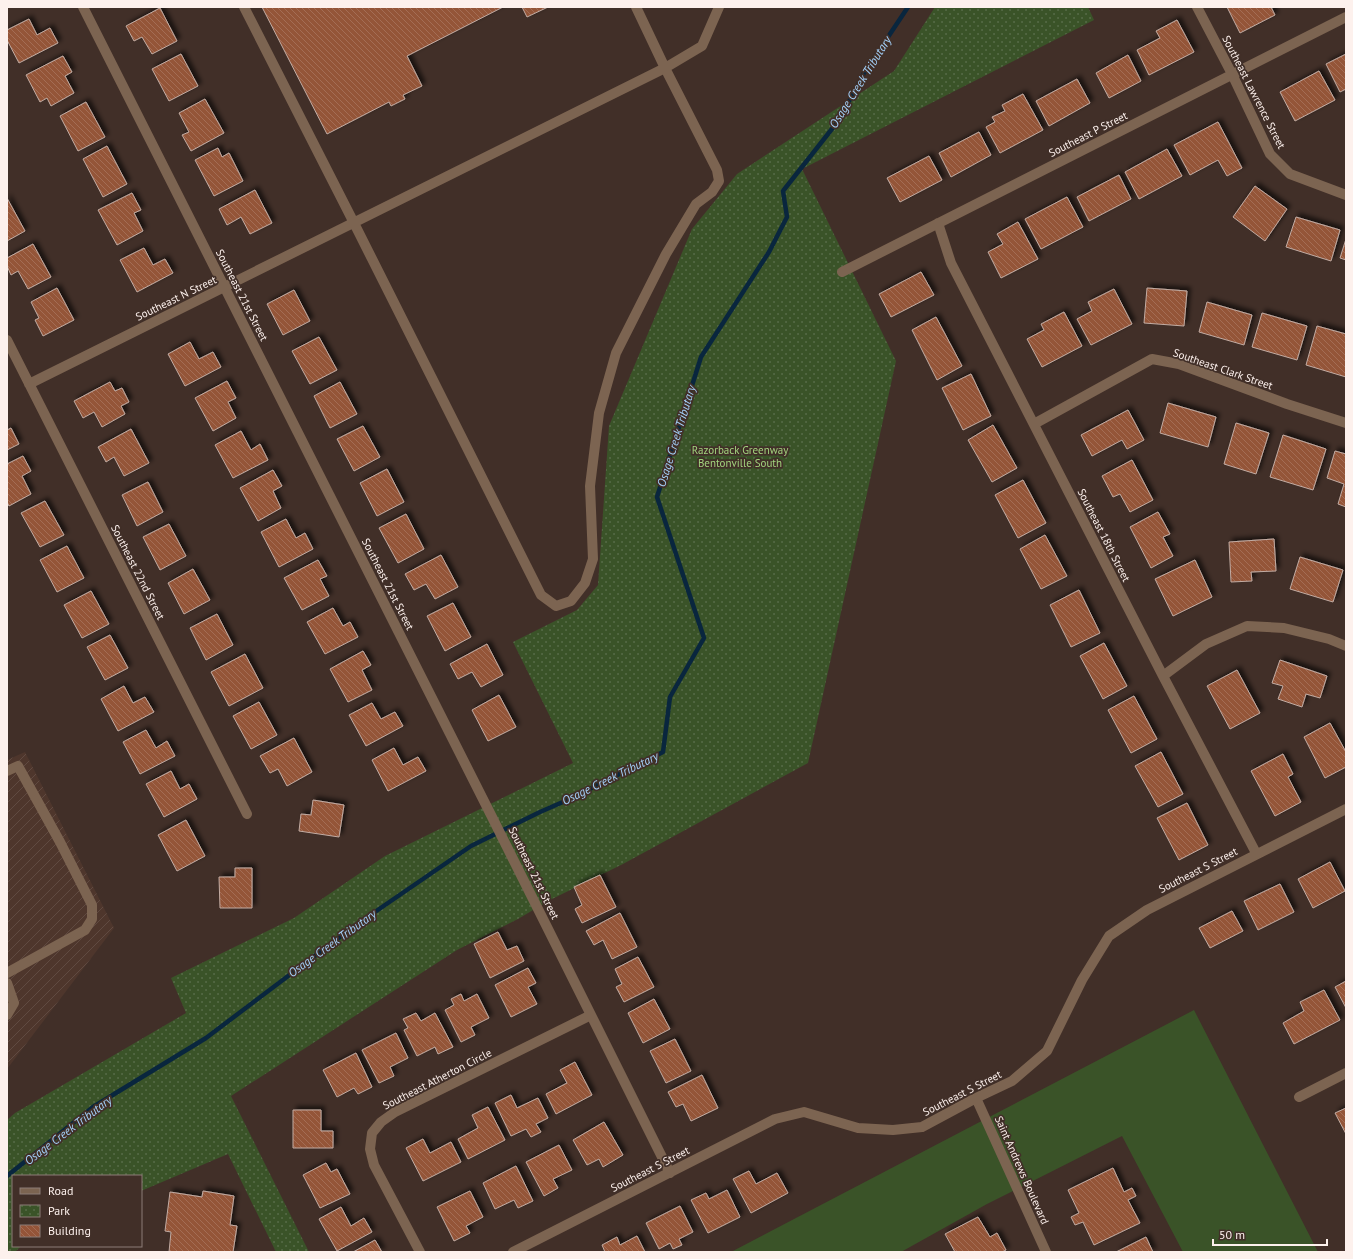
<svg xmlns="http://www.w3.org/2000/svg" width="1353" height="1259" viewBox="0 0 1353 1259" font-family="'PT Sans',sans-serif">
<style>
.industrial{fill:url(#industrial-furrows)}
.green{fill:#3a5328}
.park{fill:url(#park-dots)}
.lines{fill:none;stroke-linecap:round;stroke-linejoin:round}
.stream{stroke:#09263e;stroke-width:4.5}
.building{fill:url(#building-back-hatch);stroke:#c2aca3;filter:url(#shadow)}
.minor{stroke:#7c6451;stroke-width:10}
.labels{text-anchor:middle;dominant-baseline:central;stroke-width:3.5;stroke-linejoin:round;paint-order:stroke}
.street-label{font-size:11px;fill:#fdf1ed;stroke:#412f28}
.park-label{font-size:11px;fill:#a2d47e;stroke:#412f28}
.water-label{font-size:12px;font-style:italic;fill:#a4d1fa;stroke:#412f28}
</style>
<defs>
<pattern id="industrial-furrows" width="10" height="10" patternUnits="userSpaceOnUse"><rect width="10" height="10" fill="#4e362c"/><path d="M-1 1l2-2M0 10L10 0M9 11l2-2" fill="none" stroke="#604a41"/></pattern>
<pattern id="park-dots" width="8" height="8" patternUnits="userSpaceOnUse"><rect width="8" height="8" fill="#3a5328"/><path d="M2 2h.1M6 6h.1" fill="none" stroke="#576c48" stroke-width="1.8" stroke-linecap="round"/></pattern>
<pattern id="building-back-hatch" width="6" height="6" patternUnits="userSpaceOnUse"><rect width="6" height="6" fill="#945438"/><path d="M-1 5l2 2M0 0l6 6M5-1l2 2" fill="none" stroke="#a46d55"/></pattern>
<filter id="shadow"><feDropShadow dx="3.5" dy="-3.5" stdDeviation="2" flood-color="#0009"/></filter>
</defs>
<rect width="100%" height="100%" fill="#412f28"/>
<path class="industrial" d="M25,752L114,928L7,1069V760Z"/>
<path class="green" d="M1194,1010L1318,1252H1183L1122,1136L987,1204L901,1252H731Z"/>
<path class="park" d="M935,7H1088L1094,20L802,169L896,361L808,763L623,864L550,900L518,919L457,950L231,1096L309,1252H276L228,1154L141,1191V1176H13V1246H21L15,1252H7V1120L15,1113L186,1013L171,978L294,918L385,856L573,763L513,642L577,610L598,585L609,426L692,229L737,174L894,71Z"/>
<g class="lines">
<path class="stream" d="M7,1176L93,1107L206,1038L353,927L471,846L540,812L572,798L663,752L670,697L704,638L657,497L701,357L769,252L787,217L783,191L839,120L864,73L908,7"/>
</g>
<path class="building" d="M262,7H503L407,56L422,86L403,95L405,99L391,106L389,102L327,134Z
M522,7H548L527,17Z
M1227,7H1271L1275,15L1240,33Z
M160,8L177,41L152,54L142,37L134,41L126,26Z
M29,19L37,35L50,28L58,43L19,63L7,40V30Z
M1177,20L1194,52L1149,75L1137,50L1160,38L1156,31Z
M181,54L198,86L169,101L152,69Z
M1346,54V89L1340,92L1326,64Z
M1128,55L1141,81L1109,98L1096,73Z
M63,56L72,72L65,76L74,93L51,106L47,98L40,102L26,75Z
M1319,71L1335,100L1295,121L1280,92Z
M1077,79L1090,103L1049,126L1036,101Z
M1023,94L1043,130L1000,153L986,127L995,122L992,117L1005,111L1002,105Z
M205,99L224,133L191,151L182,135L189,132L179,113Z
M86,102L105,137L78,151L60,116Z
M1218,122L1242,168L1227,176L1218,160L1190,175L1174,145Z
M979,132L991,155L951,177L939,153Z
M107,146L127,184L103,197L83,159Z
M218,148L222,157L229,153L243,181L214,196L195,160Z
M1167,149L1182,176L1139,199L1125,172Z
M929,156L942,180L900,202L887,178Z
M1119,175L1131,199L1089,221L1077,197Z
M1255,186L1287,209L1265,241L1233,217Z
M255,190L272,223L250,234L241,217L227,225L219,209Z
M132,193L141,210L134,213L143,231L117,245L98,210Z
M1067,197L1083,227L1041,249L1025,219Z
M7,198L25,231L7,241Z
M1296,217L1340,230L1331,261L1286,247Z
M1018,222L1038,259L1001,278L988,252L1003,244L997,234Z
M1346,239V260L1340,258Z
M33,244L51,277L28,289L18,271L11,275L7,266V258Z
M144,248L153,265L165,259L173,273L137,292L120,260Z
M921,272L934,295L891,317L879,294Z
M57,288L74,320L43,336L35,320L39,318L31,302Z
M1147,288L1187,291L1184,326L1144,323Z
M1114,289L1132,324L1091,345L1077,319L1092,311L1088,302Z
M294,290L310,321L283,335L267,304Z
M1207,302L1252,315L1244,345L1199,332Z
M1064,312L1082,346L1042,367L1027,339L1044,330L1041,324Z
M1262,313L1307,326L1297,360L1252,347Z
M936,317L962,366L937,380L912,330Z
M1317,326L1346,334V377L1306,365Z
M319,337L337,370L310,384L292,351Z
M190,342L199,359L213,352L221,367L185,386L168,354Z
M971,374L991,416L963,430L942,388Z
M227,381L236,398L228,402L236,418L213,431L195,398Z
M110,382L115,391L122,388L129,402L121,406L125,414L102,427L94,412L83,418L74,401Z
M340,382L357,414L330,428L314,396Z
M1168,403L1216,417L1208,447L1160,433Z
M1128,410L1144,440L1127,449L1122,440L1092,456L1081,435Z
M1236,423L1269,433L1256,474L1224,464Z
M993,425L1017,468L992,482L968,440Z
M363,426L380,457L354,471L337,439Z
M11,428L19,444L7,450V430Z
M131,429L149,463L124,476L114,457L106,462L98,447Z
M241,431L251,450L260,444L268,460L233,478L215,445Z
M1283,435L1326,449L1313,490L1270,477Z
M1335,451L1346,454V507L1338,504L1344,484L1327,478Z
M23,456L31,471L22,476L31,494L9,506L7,502V464Z
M1132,460L1153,500L1130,512L1120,494L1113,497L1102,476Z
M387,469L404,502L377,516L360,483Z
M273,470L282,486L273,491L281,508L258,521L240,488Z
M1023,480L1046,523L1018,538L995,495Z
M148,482L163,512L137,526L122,495Z
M45,501L64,535L40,547L21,513Z
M1158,512L1170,534L1163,537L1173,556L1151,568L1130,527Z
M406,514L424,549L398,563L379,528Z
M286,519L296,538L305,533L313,549L279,567L261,532Z
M169,524L186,556L160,570L143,537Z
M1045,535L1067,576L1041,589L1020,549Z
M1274,539L1276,571L1251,572L1252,581L1231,582L1229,542Z
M67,546L84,578L57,592L40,560Z
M441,555L458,587L435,599L426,584L414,590L405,574Z
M1300,557L1343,570L1333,602L1290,589Z
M318,560L327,576L320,579L329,596L302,610L284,578Z
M1195,560L1212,597L1173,616L1155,579Z
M193,569L210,600L184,614L168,583Z
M1079,590L1100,633L1071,647L1050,605Z
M91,591L109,624L82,638L64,605Z
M453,603L471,637L445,651L427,616Z
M333,608L343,626L350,622L358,637L325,654L307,622Z
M217,614L233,645L206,660L190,628Z
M110,635L128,668L105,680L87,647Z
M1104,643L1127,686L1103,699L1080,656Z
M487,644L503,675L481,687L472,672L458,679L450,664Z
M363,651L371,665L362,670L372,690L348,702L330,669Z
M245,654L263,688L229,706L211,672Z
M1280,660L1327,676L1320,698L1306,694L1302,707L1278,699L1283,686L1272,683Z
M1237,670L1260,713L1230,729L1207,686Z
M124,686L133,703L145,697L154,712L118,731L101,699Z
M499,695L516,727L488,741L472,710Z
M1134,696L1157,739L1131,753L1108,710Z
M259,702L277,735L251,749L233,716Z
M372,703L381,719L395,712L403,726L366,746L349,715Z
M1330,723L1346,752V767L1325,778L1304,737Z
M146,730L156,748L167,741L175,756L140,774L123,742Z
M294,738L312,772L287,786L278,769L270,773L260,756Z
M394,748L403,765L418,757L426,771L388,791L372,760Z
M1161,752L1183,794L1158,807L1135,766Z
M1283,754L1293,774L1288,777L1301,802L1275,816L1251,771Z
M171,771L180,789L189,784L197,799L164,817L146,784Z
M313,800L344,805L339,837L299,831L301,814L311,815Z
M1187,803L1208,845L1179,860L1157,818Z
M186,820L205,856L177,871L158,835Z
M1330,862L1345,891L1313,908L1298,879Z
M235,868H252V908H220L219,877H235Z
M600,875L616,907L582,923L575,909L582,905L574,887Z
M1280,884L1294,912L1258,930L1244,901Z
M1232,911L1243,931L1210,948L1199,928Z
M620,913L637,947L612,959L603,940L594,945L586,931Z
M498,932L507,950L517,946L524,961L490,978L474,944Z
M638,957L654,987L624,1002L616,987L622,984L615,969Z
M528,968L536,983L528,987L537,1004L511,1017L495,985Z
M1346,981V1008L1335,987Z
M1324,990L1340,1020L1294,1044L1283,1023L1304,1011L1300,1002Z
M461,994L464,1001L477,994L489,1018L471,1027L475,1035L461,1042L445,1010L454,1005L451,999Z
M654,999L670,1029L643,1043L628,1013Z
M416,1013L421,1021L435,1013L453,1047L438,1054L435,1047L417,1056L404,1030L408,1028L403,1019Z
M396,1033L408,1058L390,1067L394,1076L379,1083L362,1050Z
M675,1039L691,1071L666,1083L650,1051Z
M356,1053L372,1087L358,1094L354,1088L337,1097L323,1070Z
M575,1062L592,1095L556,1114L546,1094L567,1083L560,1070Z
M702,1075L718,1108L691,1121L683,1104L676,1107L668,1092Z
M511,1095L517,1108L538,1098L548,1118L536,1124L541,1132L531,1137L526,1129L511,1136L495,1103Z
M488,1107L505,1140L468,1159L458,1139L478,1128L472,1115Z
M1346,1108V1134L1335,1113Z
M293,1110H321V1131H333V1148H293Z
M604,1122L623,1155L603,1167L599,1159L587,1165L573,1140Z
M423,1139L430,1153L451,1142L461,1162L423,1181L406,1148Z
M559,1145L572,1170L553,1179L558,1188L544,1196L526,1162Z
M326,1163L331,1172L337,1169L350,1194L320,1208L303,1175Z
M516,1166L533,1201L518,1208L514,1200L495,1209L483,1183Z
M1113,1168L1124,1192L1132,1188L1136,1196L1128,1200L1140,1223L1094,1245L1083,1222L1075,1225L1071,1217L1079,1213L1068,1190Z
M749,1171L756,1184L777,1173L788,1193L751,1213L733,1179Z
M727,1190L740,1217L708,1233L691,1200L706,1193L709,1199Z
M203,1191L234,1196L230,1225L237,1226L233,1252H169L171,1232L165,1231L170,1192L202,1197Z
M470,1191L483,1217L466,1226L470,1233L454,1241L437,1207Z
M680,1206L693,1232L679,1239L682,1245L673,1249L670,1243L659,1249L646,1223Z
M341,1207L351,1226L364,1218L372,1232L337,1251L319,1219Z
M978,1217L990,1237L997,1233L1006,1250L1002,1252H955L945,1234Z
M637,1236L645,1252H605L602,1245L617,1237L620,1245Z
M1146,1237L1153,1252H1116Z
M375,1240L382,1252H353Z"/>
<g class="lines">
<path class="minor" d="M83,7L491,815L670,1173
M244,7L354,223L541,595L556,606L571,601L585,583L593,559L590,486L599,413L616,353L666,254L696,204L712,192L719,181L717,170L665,68L636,7
M1197,7L1232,74L1270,154L1290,174L1346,195
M938,223L951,263L1163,676L1256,853
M842,272L1346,17
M7,340L247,814
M29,384L665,68L702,46L719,7
M1034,424L1152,359L1179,364L1287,404L1346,423
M1163,676L1206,644L1247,626L1284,628L1329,639L1346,646
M7,771L18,766L60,842L92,905V919L85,930L7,973
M7,983L14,1003L7,1015
M1299,1097L1346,1073
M976,1098L1046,1252
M420,1252L374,1165L370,1149L372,1133L381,1122L395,1112L591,1015
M513,1252L775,1119L804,1112L858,1128L893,1130L922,1127L976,1098L1012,1081L1047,1051L1082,980L1109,936L1147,910L1346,809"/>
</g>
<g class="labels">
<g class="street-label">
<text transform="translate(1254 92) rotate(63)">Southeast Lawrence Street</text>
<text transform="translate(1088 134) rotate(-27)">Southeast P Street</text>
<text transform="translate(242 295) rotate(63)">Southeast 21st Street</text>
<text transform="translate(176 298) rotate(-26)">Southeast N Street</text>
<text transform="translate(1223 369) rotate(19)">Southeast Clark Street</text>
<text transform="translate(1104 535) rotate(63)">Southeast 18th Street</text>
<text transform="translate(138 572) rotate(63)">Southeast 22nd Street</text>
<text transform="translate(388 584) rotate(63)">Southeast 21st Street</text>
<text transform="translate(1198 870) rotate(-27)">Southeast S Street</text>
<text transform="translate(534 873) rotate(64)">Southeast 21st Street</text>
<text transform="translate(437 1079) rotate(-27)">Southeast Atherton Circle</text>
<text transform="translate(962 1093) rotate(-27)">Southeast S Street</text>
<text transform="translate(650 1169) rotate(-27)">Southeast S Street</text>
<text transform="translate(1022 1170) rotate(66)">Saint Andrews Boulevard</text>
</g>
<g class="park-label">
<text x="740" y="450">Razorback Greenway<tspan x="740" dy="13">Bentonville South</tspan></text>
</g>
<g class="water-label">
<text transform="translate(860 82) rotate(-58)">Osage Creek Tributary</text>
<text transform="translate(676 436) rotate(-73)">Osage Creek Tributary</text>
<text transform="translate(610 778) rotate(-26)">Osage Creek Tributary</text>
<text transform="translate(332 943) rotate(-36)">Osage Creek Tributary</text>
<text transform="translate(68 1130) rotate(-37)">Osage Creek Tributary</text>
</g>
</g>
<rect width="1353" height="1259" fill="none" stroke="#fdf1ed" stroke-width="16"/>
<rect x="12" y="1175" width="130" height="72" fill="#412f28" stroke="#8c7d77"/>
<rect x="20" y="1188" width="20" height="6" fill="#7c6451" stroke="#8c7d77"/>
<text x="48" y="1195" font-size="12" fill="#fdf1ed">Road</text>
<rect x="20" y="1205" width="20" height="12" fill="url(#park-dots)" stroke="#8c7d77"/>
<text x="48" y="1215" font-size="12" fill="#fdf1ed">Park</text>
<rect x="20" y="1225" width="20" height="12" fill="url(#building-back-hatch)" stroke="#8c7d77"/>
<text x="48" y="1235" font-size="12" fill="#fdf1ed">Building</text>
<path d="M1213 1239v6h114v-6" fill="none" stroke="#fdf1ed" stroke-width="2"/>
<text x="1219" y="1239" font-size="12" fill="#fdf1ed" stroke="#412f28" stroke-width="3" paint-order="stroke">50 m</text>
</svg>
